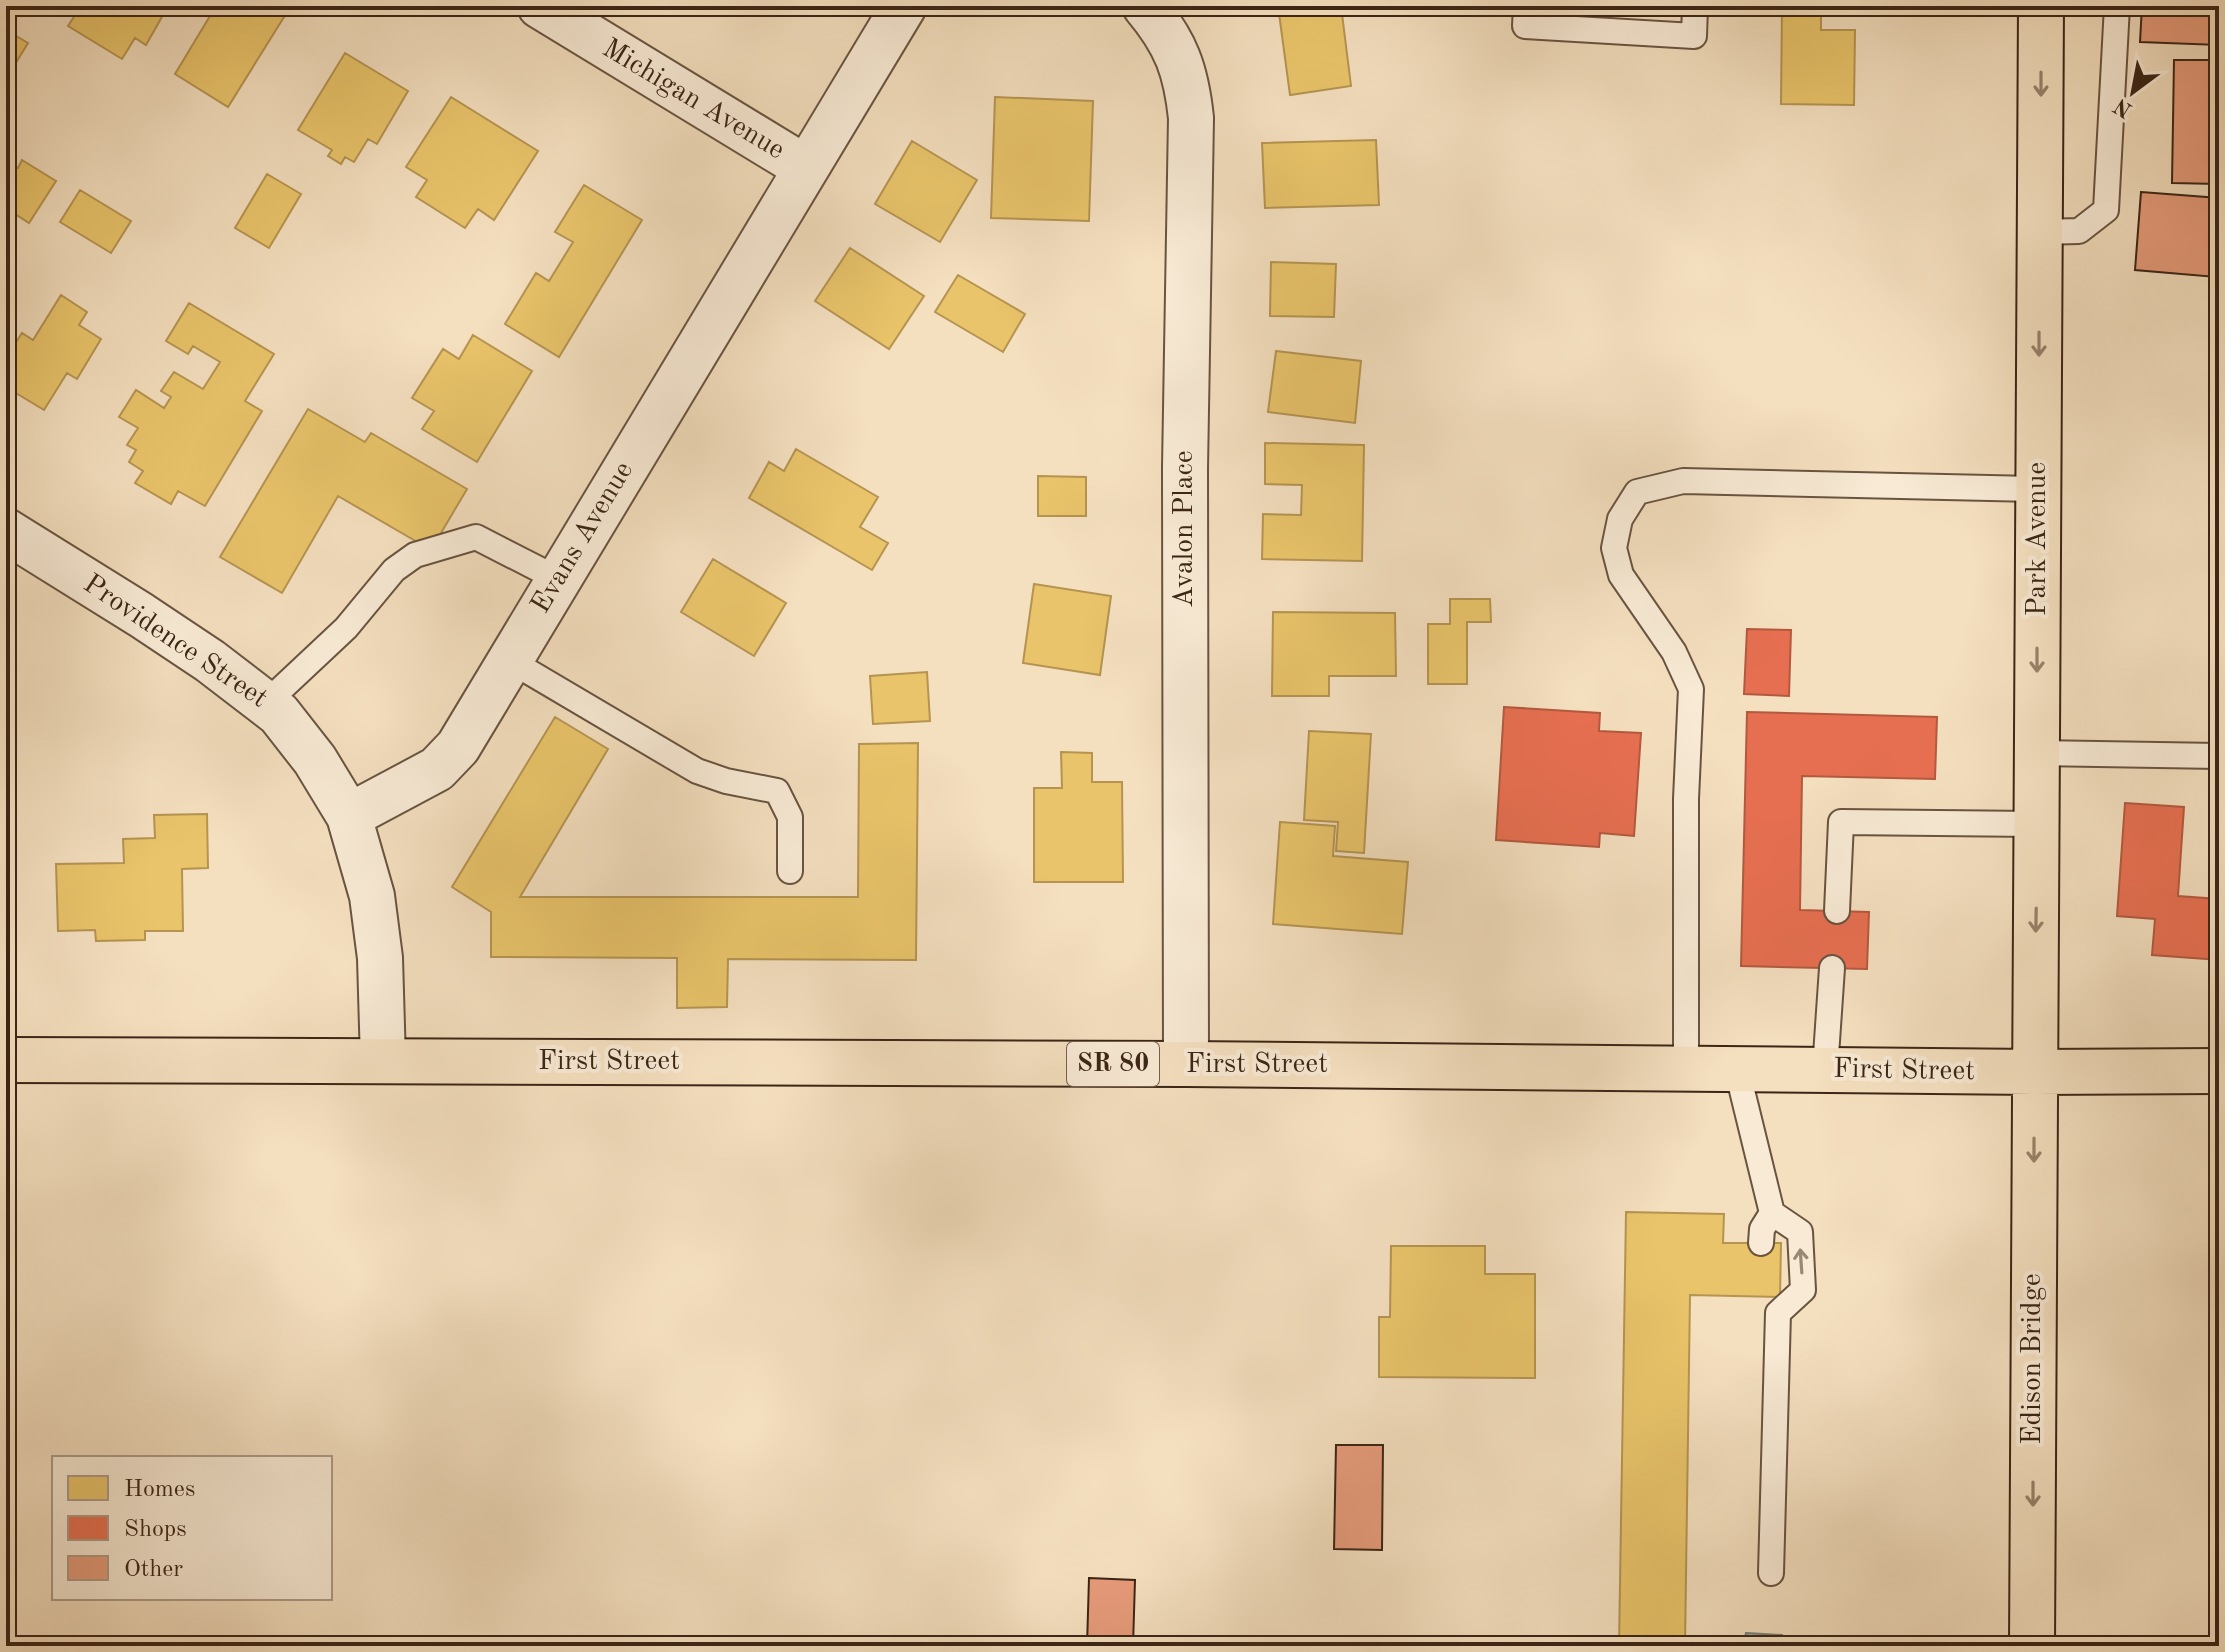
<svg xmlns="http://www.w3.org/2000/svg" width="2225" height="1652" viewBox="0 0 2225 1652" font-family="'Old Standard TT',serif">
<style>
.water{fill:#9ebbba;stroke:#767f78;stroke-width:2}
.homes{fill:#e9c46a;stroke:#b59451;stroke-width:2}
.shops{fill:#e76f51;stroke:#b3593f;stroke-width:2}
.building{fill:#e69b7a;stroke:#3b2516;stroke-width:2}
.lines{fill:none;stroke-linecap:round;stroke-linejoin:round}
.service-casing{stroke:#695440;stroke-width:28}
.minor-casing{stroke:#695440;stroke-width:48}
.primary-casing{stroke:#3b2516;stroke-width:48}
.service{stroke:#f8ead5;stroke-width:24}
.minor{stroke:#f8ead5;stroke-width:44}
.primary{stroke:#f4dfbf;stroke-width:44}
.oneway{stroke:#98826a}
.oneway2{stroke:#9a8876}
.labels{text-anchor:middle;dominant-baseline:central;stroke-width:8;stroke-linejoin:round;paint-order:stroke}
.shield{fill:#f8ead5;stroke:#74604f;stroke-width:2}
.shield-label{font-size:26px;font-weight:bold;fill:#3b2516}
.street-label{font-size:28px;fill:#3b2516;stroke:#f8ead5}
</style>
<rect width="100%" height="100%" fill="#f4dfbf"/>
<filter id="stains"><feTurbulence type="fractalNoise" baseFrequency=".0025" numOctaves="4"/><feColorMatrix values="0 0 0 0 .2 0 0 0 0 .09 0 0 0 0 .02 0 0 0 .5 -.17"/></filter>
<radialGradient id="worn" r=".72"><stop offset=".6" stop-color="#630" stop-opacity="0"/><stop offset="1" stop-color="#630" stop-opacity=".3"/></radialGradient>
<path class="water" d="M1746,1633L1782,1635V1646H1743Z"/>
<path class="homes" d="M81,6H154L152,8L163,15L146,45L135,38L122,59L68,26Z
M216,6H266L284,17L228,107L175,74Z
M1278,6H1341L1351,86L1290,95Z
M1782,6H1821V30H1855L1854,105L1781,104Z
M6,30L28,43L6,79Z
M345,53L408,91L377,144L368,139L354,162L345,157L341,164L328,156L332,150L298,130Z
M451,97L538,151L494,220L478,209L465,228L416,197L427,180L406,167Z
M995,97L1093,101L1089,221L991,218Z
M1376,140L1379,205L1265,208L1262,143Z
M912,141L977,180L940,242L875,204Z
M22,160L56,181L29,223L6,208V161L18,168Z
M267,174L301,194L269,248L235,228Z
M584,185L642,220L559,357L505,324L536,273L549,281L573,242L555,232Z
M80,190L131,221L111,253L60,222Z
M850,248L924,296L889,349L815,301Z
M1271,262L1336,264L1334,317L1270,316Z
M958,275L1025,314L1003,352L935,312Z
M61,295L87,312L79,325L101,339L77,379L67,373L44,410L6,387V358L22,333L33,340Z
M189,303L274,354L245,401L262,411L205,506L178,491L171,504L135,483L143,471L129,462L136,450L127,445L138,428L119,417L136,390L164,408L171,397L161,391L174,372L203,389L220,362L193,346L188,354L166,341Z
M473,335L532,371L477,462L422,429L434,411L412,398L443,349L459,359Z
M1276,351L1361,361L1355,423L1268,412Z
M308,409L365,442L371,433L467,489L431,550L338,496L282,593L220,557Z
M1265,443L1364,445L1362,561L1262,559L1263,514L1301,515L1302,485L1265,484Z
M796,449L878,497L860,527L888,543L872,570L749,498L769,462L784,471Z
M1038,476L1086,477V516H1038Z
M713,559L786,603L754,656L681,612Z
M1034,584L1111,596L1100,675L1023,663Z
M1450,599H1490L1491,622H1467V684H1428V624H1450Z
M1273,612L1395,613L1396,676H1329V696H1272Z
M927,672L930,721L873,724L870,676Z
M555,717L608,749L520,897H858L859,744L918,743L916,960L728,959L727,1007L677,1008V958L491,957V912L452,887Z
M1309,731L1371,734L1364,853L1336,851L1338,822L1304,820Z
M1061,752L1092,753V782H1122L1123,882H1034V788H1062Z
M207,814L208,868L182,869L183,931H145V940L96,941L95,930L58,931L56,864L124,863L123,839L155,838L154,815Z
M1280,822L1335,826L1333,856L1408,862L1402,934L1273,924Z
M1626,1212L1724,1214L1723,1243H1781L1780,1297L1690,1295L1685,1646H1619Z
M1391,1246H1485V1274H1535V1378L1379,1377V1317H1390Z"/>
<path class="shops" d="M1747,629L1791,630L1789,696L1744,694Z
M1504,707L1600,713L1599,731L1641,733L1634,836L1600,833L1599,847L1496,840Z
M1747,712L1937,717L1935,779L1802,776L1800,910L1869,912L1867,969L1741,966Z
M2125,803L2184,807L2178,896L2219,899V960L2152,955L2155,919L2117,916Z"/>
<path class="building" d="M2142,6H2219V45L2140,42Z
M2174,60H2219V184L2172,183Z
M2141,192L2219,198L2216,277L2135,270Z
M1336,1445H1383L1382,1550L1334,1549Z
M1089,1578L1135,1580L1133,1646H1087Z"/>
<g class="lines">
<defs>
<path id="service" d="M1526,6L1525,26L1694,36L1695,6
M2040,232L2079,231L2106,210L2117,6
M509,660L697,771L726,781L777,791L790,817V871
M265,704L346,628L394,570L415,555L476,537L558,579
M2037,753L2219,756
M1837,911L1841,822L2037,824
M1686,1069V799L1691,689L1674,652L1621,575L1614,548L1620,519L1637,492L1683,481L2039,489
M1737,1070L1772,1213L1800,1232L1803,1290L1778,1313L1771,1573
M1825,1070L1832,968
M1761,1243L1762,1229L1772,1213"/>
<path id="minor" d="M540,6L806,168
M1145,6C1176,43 1186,70 1191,118L1185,468L1186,1064
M6,531L141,615L210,661L279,714L315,760L349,816L372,896L380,958L383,1061
M349,816L437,769L458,747L904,6"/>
<path id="primary" d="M6,1060L1186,1064L2035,1072L2219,1071
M2032,1646L2041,6"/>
</defs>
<use href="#service" class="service-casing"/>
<use href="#minor" class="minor-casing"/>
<use href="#primary" class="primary-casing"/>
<use href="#service" class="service"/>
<use href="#minor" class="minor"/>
<use href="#primary" class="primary"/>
</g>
<defs><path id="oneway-shaft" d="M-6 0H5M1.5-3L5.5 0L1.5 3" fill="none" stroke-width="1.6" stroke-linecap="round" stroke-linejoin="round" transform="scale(2)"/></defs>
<g class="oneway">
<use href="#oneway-shaft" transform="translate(2041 84) rotate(90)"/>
<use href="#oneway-shaft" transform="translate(2039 344) rotate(90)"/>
<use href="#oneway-shaft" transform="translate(2037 660) rotate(90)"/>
<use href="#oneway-shaft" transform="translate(2036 920) rotate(91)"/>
<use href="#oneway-shaft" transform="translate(2034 1150) rotate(90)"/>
<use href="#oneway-shaft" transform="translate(2033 1494) rotate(90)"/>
</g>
<use class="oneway2" href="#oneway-shaft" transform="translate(1801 1261) rotate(-94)"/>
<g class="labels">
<rect class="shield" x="1067" y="1042" width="92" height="44" rx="6"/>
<g class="shield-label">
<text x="1113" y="1064">SR 80</text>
</g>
<g class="street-label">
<text transform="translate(693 100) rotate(31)">Michigan Avenue</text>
<text transform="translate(1185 529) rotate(-90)">Avalon Place</text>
<text transform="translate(583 538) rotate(-59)">Evans Avenue</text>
<text transform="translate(2038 539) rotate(-90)">Park Avenue</text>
<text transform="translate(175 642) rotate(34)">Providence Street</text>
<text x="609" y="1062">First Street</text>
<text x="1257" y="1065">First Street</text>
<text transform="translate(1904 1071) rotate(1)">First Street</text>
<text transform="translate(2033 1359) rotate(-90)">Edison Bridge</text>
</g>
</g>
<rect width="2225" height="1652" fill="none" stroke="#f4dfbf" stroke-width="32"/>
<rect x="8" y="8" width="2209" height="1636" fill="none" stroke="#3b2516" stroke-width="4"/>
<rect x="16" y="16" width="2193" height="1620" fill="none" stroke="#3b2516" stroke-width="2"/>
<rect x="52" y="1456" width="280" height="144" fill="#f8ead5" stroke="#ac9b89" stroke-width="2"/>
<rect x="68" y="1476" width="40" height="24" fill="#e9c46a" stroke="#ac9b89" stroke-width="2"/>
<text x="124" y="1496" font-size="24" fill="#3b2516">Homes</text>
<rect x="68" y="1516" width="40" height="24" fill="#e76f51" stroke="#ac9b89" stroke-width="2"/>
<text x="124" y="1536" font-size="24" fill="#3b2516">Shops</text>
<rect x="68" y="1556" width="40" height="24" fill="#e69b7a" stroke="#ac9b89" stroke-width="2"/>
<text x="124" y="1576" font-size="24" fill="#3b2516">Other</text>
<g transform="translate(2133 92) rotate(212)" stroke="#f8ead5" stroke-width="6" paint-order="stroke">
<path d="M0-6L14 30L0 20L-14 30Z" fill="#3b2516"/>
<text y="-12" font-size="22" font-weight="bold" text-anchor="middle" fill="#3b2516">N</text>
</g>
<rect width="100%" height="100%" filter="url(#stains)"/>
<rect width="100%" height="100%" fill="url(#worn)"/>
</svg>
